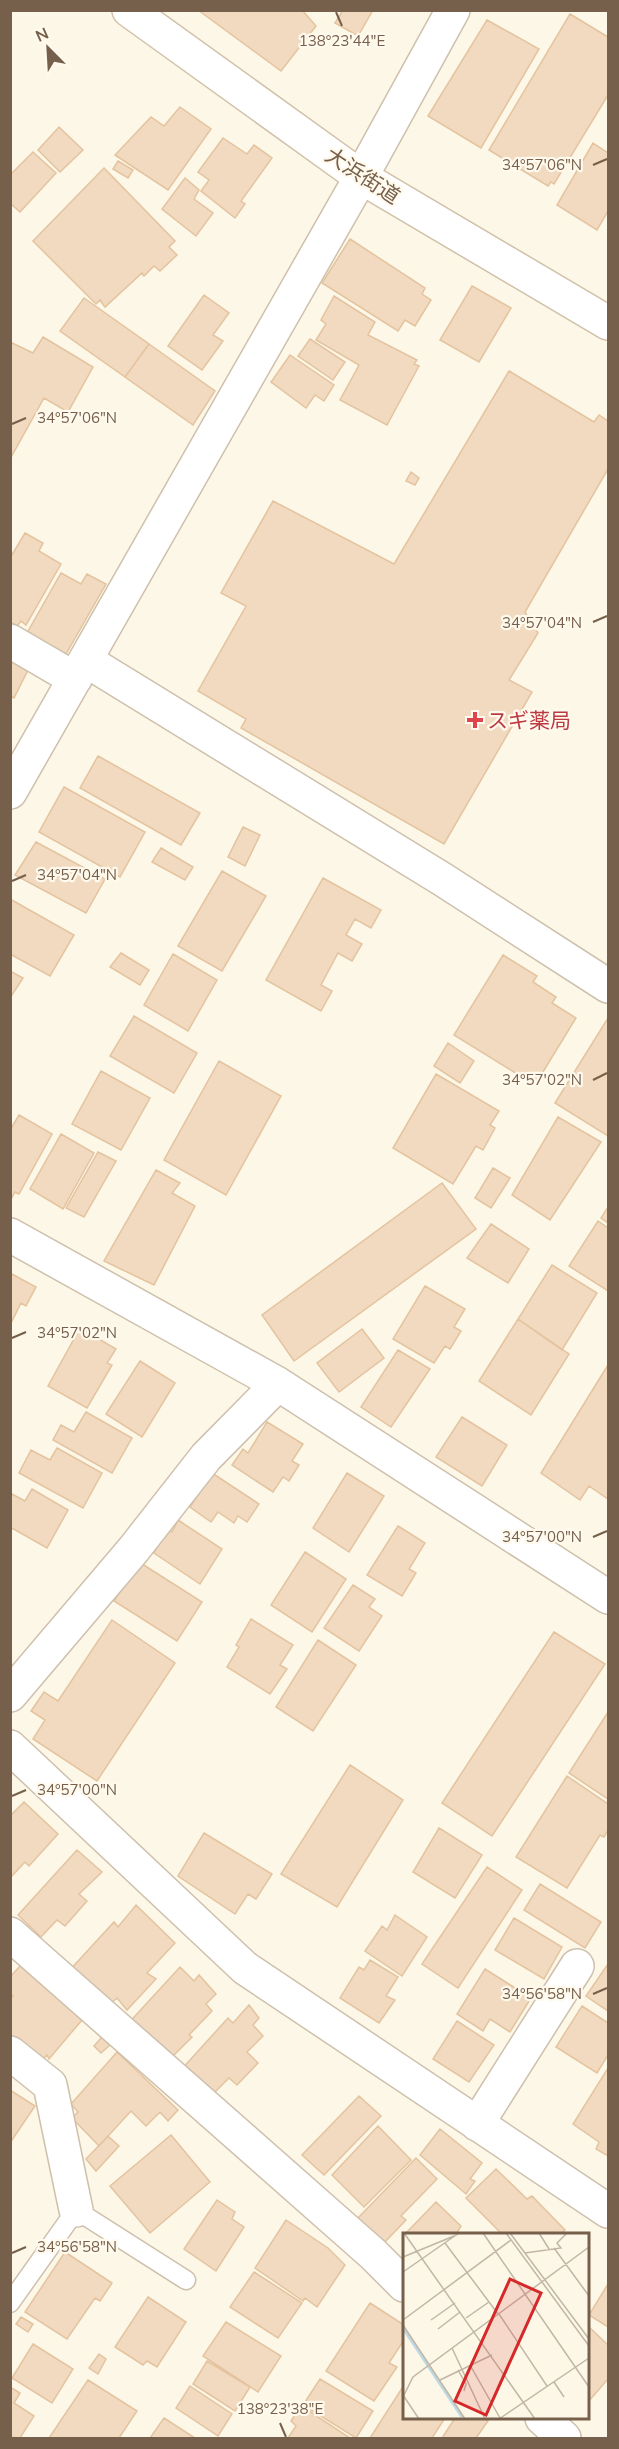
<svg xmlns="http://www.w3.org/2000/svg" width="619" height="2449" viewBox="0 0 619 2449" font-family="Mulish,'Noto Sans JP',sans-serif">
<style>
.building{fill:#f1dabf;stroke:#e4c39f;stroke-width:1.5}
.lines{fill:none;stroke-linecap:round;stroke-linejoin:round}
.lane-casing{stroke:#cec0ad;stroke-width:21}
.street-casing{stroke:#cec0ad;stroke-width:36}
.secondary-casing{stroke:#d1c1aa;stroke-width:36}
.lane{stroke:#fff;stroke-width:18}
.street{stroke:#fff;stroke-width:33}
.secondary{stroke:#fff;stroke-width:33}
.ticks{fill:none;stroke:#76604b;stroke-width:2}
.health-dot{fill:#e0444e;stroke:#fffaed;stroke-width:2}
.labels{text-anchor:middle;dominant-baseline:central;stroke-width:4.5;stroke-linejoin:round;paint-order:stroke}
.street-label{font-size:21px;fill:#76604b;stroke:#fffaed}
.health-label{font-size:21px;fill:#be3a42;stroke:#fffaed;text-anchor:start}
.inset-river{fill:none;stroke:#bbdae6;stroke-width:3}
.inset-road{fill:none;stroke:#c2b6a4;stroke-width:1.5}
.view{fill:#d62828;fill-opacity:0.15;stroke:#d62828;stroke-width:3}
.inset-edge{fill:none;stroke:#76604b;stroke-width:3}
.ticks-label{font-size:15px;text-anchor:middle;fill:#76604b;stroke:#fffaed;stroke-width:4.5;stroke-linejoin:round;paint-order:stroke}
</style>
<rect width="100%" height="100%" fill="#fcf7e7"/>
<path class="building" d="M198,10H302L316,26L281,71Z
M343,10H373L358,36L335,23Z
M570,14L608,37V95L554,184L551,182L548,186L489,150Z
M487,20L539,49L481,148L428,116Z
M180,107L211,129L168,190L115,155L151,117L164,126Z
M59,127L83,150L60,172L38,150Z
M223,138L247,154L254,145L272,158L241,201L245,204L235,218L201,191L209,180L198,172Z
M593,143L608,153V211L597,230L557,205Z
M33,152L56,173L20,212L10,203V175Z
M118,161L133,170L128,178L113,169Z
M104,168L175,241L169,247L177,255L160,271L154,266L144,276L142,273L105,307L100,300L96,304L33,241Z
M185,178L199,190L194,199L213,213L196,236L162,209Z
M350,239L425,288L422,294L431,300L415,326L405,320L398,331L322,283Z
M472,286L511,308L479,362L440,340Z
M204,295L229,313L213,335L223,341L202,370L168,346Z
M334,296L375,322L368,335L417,360L414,364L419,366L387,425L340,400L359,365L316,340L326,324L321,320Z
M84,298L149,344L125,377L60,331Z
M43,337L93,367L68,412L44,398L10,459V342L33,353Z
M310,339L345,362L333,380L298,356Z
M149,344L215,391L193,425L125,377Z
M290,355L334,385L324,401L315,395L306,408L271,382Z
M509,371L594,422L599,415L608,421V469L525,612L538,633L509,680L532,692L444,844L241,728L246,719L198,691L246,606L221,593L273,501L394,564Z
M411,472L419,478L415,485L406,481Z
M25,533L43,543L39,551L61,564L26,625L21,621L17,626L10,622V558Z
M61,573L81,584L87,574L106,584L66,654L27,633Z
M10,656L29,668L14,698L10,696Z
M98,756L200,813L181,845L80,788Z
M64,787L145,832L120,877L39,832Z
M243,827L260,835L245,866L228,857Z
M36,842L105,879L86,913L15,875Z
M161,848L193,867L185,880L152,862Z
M222,871L266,896L222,971L178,946Z
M323,878L381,910L371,928L355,919L346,935L362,944L352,961L338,953L321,985L332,991L321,1011L266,980Z
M10,899L74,935L50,976L10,954Z
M121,953L149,970L140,985L110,967Z
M173,954L217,980L188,1031L144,1005Z
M503,955L537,976L533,982L556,997L552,1003L576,1018L535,1085L454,1035Z
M10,971L23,978L10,998Z
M134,1016L197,1053L174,1093L110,1056Z
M608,1018V1136L555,1103Z
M448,1043L474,1061L460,1083L434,1066Z
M219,1061L281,1096L226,1195L164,1160Z
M101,1071L150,1098L121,1150L72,1124Z
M436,1074L499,1111L490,1125L495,1128L483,1150L476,1146L453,1184L393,1148Z
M19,1115L52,1134L19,1194L15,1192L10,1201V1130Z
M558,1117L601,1142L550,1220L512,1195Z
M61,1134L94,1153L63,1209L30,1189Z
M98,1152L116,1161L84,1217L66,1208Z
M493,1168L510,1178L491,1208L475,1198Z
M156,1170L180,1183L172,1193L195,1206L154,1285L104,1261Z
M442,1183L476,1229L294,1361L262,1315Z
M608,1207V1223L601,1218Z
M598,1221L608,1228V1291L569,1266Z
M491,1224L529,1249L508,1283L467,1258Z
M552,1265L597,1293L562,1350L518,1319Z
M10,1273L36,1287L26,1306L21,1303L11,1323Z
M425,1286L465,1309L454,1327L461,1331L450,1349L445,1346L434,1363L393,1339Z
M518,1319L569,1354L531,1415L479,1381Z
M80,1328L116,1349L107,1363L112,1365L87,1408L48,1386Z
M362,1329L384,1358L339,1392L317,1363Z
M398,1350L430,1369L391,1427L361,1407Z
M140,1361L175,1383L142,1437L106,1414Z
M608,1365V1499L589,1486L580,1500L541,1473Z
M86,1412L132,1438L112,1473L53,1440L61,1425L74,1432Z
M462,1417L507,1445L482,1486L436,1457Z
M267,1422L303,1444L292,1461L299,1465L289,1481L283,1477L273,1492L232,1465L243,1449L248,1453Z
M57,1448L102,1473L83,1508L19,1473L31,1450L50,1460Z
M212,1473L259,1504L247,1522L238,1516L234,1523L218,1512L211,1522L190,1507Z
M347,1473L384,1496L349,1552L313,1528Z
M32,1489L68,1510L47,1548L10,1527V1493L25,1501Z
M178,1520L222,1549L200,1584L154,1553L167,1529L172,1532Z
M398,1526L425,1543L409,1569L416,1573L402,1596L367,1575Z
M305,1552L346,1579L312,1632L271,1605Z
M139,1562L202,1602L177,1641L114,1601Z
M353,1585L375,1599L369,1607L382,1616L359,1651L324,1628Z
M251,1619L293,1645L280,1665L287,1669L270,1694L227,1667L239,1647L236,1645Z
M112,1620L175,1663L97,1781L33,1739L45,1720L31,1711L44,1692L58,1701Z
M554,1632L605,1664L492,1836L442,1803Z
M318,1640L356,1665L313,1731L276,1707Z
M608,1712V1799L569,1773Z
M350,1765L403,1800L337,1907L281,1874Z
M567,1776L608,1804V1830L604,1837L600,1835L567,1888L516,1857Z
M24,1802L58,1834L29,1866L25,1862L10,1878V1816Z
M439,1828L482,1855L455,1898L413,1872Z
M204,1833L272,1874L256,1899L248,1894L235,1914L178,1876Z
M77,1850L102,1872L79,1894L87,1901L65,1926L57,1920L41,1937L18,1915Z
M487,1867L522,1890L458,1988L422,1964Z
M540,1884L601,1922L585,1948L524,1910Z
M136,1905L175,1943L147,1973L156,1979L127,2010L117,1998L110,2004L69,1971L114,1922L118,1927Z
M395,1915L427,1937L402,1976L365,1951L382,1926L387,1930Z
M514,1918L562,1947L544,1979L495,1950Z
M370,1960L398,1977L386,1996L395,2000L379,2023L340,1998L359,1967L364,1970Z
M608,1964V2011L586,1996Z
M21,1965L82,2020L49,2059L47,2055L41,2061L35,2059L10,2037V1999L13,1996L10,1994V1977Z
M180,1967L194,1981L199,1975L216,1994L206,2004L212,2011L189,2035L192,2037L171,2058L126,2026Z
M485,1969L531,1998L510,2032L490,2019L483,2031L457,2014Z
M249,2005L259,2018L253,2025L263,2036L247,2052L258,2063L237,2085L229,2078L211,2096L181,2070L228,2018L233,2023Z
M582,2006L608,2023V2055L597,2073L556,2047Z
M457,2021L494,2045L469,2082L433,2059Z
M102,2037L110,2045L101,2053L94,2046Z
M117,2052L178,2110L168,2121L160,2112L146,2126L131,2111L99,2146L72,2118L78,2112L71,2104Z
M608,2068V2156L596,2149L599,2142L573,2124Z
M10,2090L35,2106L10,2143Z
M359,2096L381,2116L324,2175L302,2155Z
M378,2126L411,2160L364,2207L332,2175Z
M440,2129L482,2163L470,2179L475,2181L466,2194L420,2155Z
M171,2135L210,2182L150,2233L110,2186Z
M108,2136L119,2146L96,2171L86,2159Z
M416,2158L437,2179L401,2216L406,2220L384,2243L358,2218Z
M496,2169L527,2199L532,2196L565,2230L561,2234H502L466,2198Z
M217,2200L235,2212L232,2219L244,2227L216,2271L184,2249Z
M436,2202L461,2226L456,2234H405Z
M286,2220L328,2248L345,2265L317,2307L305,2298L303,2301L255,2268Z
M65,2252L112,2283L100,2301L95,2298L67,2339L25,2312Z
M254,2272L302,2303L278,2338L230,2307Z
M608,2284V2327L589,2315Z
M148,2297L186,2322L157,2367L147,2361L143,2365L115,2347Z
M370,2303L404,2325V2340L389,2363L397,2367L374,2401L326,2371Z
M21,2317L33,2324L28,2332L16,2324Z
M226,2322L281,2356L258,2392L203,2356Z
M588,2326L608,2345V2379L588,2402Z
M33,2344L73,2369L52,2403L12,2378Z
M99,2354L106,2359L98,2374L89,2368Z
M207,2361L250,2387L235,2411L193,2384Z
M320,2379L373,2411L356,2438L303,2405Z
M88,2380L137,2411L119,2438H49Z
M404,2385V2418H445L432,2438H370Z
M190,2386L232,2414L218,2436L176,2408Z
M10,2387L20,2393L14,2403L34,2416L20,2438L10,2437Z
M299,2409L307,2413L309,2411L350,2438H288L296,2426L291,2421Z
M164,2418L195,2438H150Z
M455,2418H483L488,2421L476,2438H442Z"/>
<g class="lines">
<defs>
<path id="lane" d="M10,2303L76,2210L186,2280"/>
<path id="street" d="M10,641L75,679
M87,661L442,879L608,986
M10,792L361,177L453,10
M10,1235L278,1384L608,1597
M10,1695L134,1549L206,1457L278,1384
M10,1747L245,1968L608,2211
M10,1934L373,2254L404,2285
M10,2053L50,2085L76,2210
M477,2124L577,1966
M542,2418L564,2438"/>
<path id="secondary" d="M129,10L361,177L608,323"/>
</defs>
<use href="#lane" class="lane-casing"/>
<use href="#street" class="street-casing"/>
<use href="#secondary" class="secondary-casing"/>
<use href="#lane" class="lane"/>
<use href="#street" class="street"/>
<use href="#secondary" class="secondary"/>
</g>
<path class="ticks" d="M336,12L342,26M593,165L607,159M12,424L26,418M593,622L607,616M12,881L26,875M593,1080L607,1073M12,1338L26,1332M593,1537L607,1531M12,1796L26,1790M593,1994L607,1988M12,2253L26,2247M280,2423L286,2437"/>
<path class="health-dot" d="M472 711h6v6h6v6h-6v6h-6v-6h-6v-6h6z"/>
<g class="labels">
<g class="street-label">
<text transform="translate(363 175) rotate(33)">大浜街道</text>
</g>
<g class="health-label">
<text x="487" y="720">スギ薬局</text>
</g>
</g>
<g transform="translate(403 2233)">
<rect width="186" height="186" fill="#fcf7e7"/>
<path class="inset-river" d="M0,95L59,184"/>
<path class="inset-road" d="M1,0L132,186M80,0L186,154M103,0L186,113M107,0L186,106M136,0L146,16M42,10L95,81M151,15L186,63M122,20L158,15L154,10L164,0M0,24L51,3M0,39L56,0M96,81L144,153M63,85L86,69M0,87L108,7M28,87L52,70M0,92L62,186M35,96L57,79M49,115L82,186M67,132L97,185M55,137L63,151L61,158M37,147L89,122M151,149L161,164M0,162L16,186M0,164L10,144L186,14M96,186L186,125"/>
<path class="view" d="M107,46L138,60L83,182L52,168Z"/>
<rect width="186" height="186" class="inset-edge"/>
</g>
<g class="ticks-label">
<text x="342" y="46">138°23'44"E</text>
<text x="542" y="170">34°57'06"N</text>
<text x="77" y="423">34°57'06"N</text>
<text x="542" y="628">34°57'04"N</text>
<text x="77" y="880">34°57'04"N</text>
<text x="542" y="1085">34°57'02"N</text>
<text x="77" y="1338">34°57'02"N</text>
<text x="542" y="1542">34°57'00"N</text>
<text x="77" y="1795">34°57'00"N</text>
<text x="542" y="1999">34°56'58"N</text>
<text x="77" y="2252">34°56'58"N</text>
<text x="280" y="2414">138°23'38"E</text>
</g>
<rect width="619" height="2449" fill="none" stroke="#76604b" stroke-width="24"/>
<g transform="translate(48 48) rotate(336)" stroke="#fffaed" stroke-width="4.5" paint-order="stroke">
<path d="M0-4.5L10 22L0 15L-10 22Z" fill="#76604b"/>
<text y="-9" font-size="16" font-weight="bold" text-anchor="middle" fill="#76604b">N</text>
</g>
</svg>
